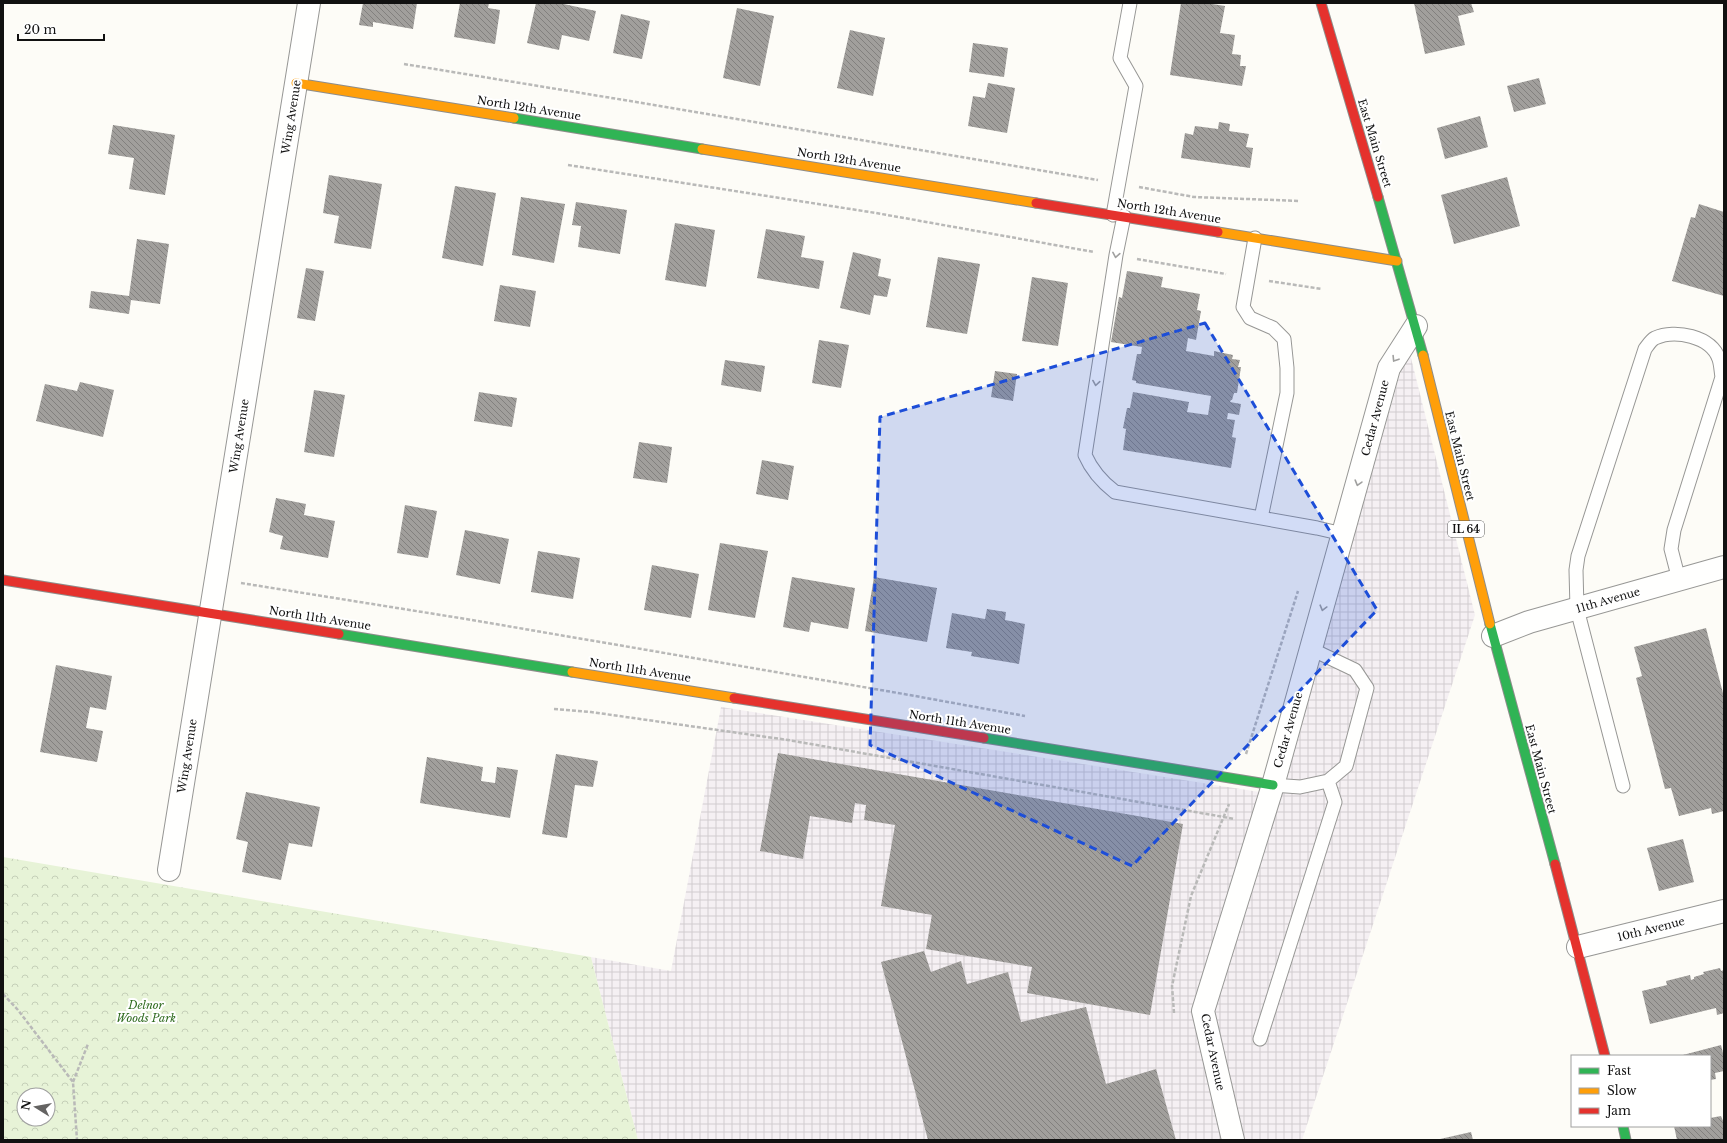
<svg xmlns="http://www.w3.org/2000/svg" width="1727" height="1143" viewBox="0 0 1727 1143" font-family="'Libre Baskerville',serif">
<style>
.industrial{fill:url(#industrial-grid)}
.park{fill:url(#park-crowns);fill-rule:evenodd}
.building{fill:url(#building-back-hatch)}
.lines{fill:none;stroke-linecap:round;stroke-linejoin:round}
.lane-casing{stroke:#979795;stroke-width:15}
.street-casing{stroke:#979795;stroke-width:24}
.fast-casing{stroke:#8e8d8b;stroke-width:11}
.slow-casing{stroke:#8e8d8b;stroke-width:11}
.jam-casing{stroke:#8e8d8b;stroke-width:11}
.path{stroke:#b9b9b8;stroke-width:2.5;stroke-dasharray:4 2;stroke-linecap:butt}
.lane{stroke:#fffffe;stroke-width:13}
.street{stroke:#fffffe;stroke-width:22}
.fast{stroke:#30b455;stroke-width:9}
.slow{stroke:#ff9f0a;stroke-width:9}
.jam{stroke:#e5322d;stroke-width:9}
.oneway{stroke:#a0a09f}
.marked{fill:#1d4ed8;fill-opacity:0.2;stroke:#1d4ed8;stroke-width:3;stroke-dasharray:8 5;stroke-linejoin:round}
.labels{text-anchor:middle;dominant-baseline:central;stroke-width:4;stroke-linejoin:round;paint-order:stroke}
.shield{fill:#fff;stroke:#585858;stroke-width:1}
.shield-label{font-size:10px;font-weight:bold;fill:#111}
.street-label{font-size:11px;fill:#111;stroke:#fff}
.park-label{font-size:11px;font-style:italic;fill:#2f6b1f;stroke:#fff}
</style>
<defs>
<pattern id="industrial-grid" width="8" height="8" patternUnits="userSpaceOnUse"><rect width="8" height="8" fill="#f5f0f3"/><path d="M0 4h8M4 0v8" fill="none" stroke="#d1cdcf"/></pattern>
<pattern id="park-crowns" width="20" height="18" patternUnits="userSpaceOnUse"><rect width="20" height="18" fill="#e7f3d7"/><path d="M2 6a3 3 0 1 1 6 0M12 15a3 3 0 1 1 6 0" fill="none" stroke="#c5cfb8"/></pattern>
<pattern id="building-back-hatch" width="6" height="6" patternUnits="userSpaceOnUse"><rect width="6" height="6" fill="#a19f9c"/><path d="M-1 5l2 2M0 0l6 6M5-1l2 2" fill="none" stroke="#82807e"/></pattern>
</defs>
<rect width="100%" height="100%" fill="#fdfcf7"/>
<path class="industrial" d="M1408,346L1475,615L1302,1140H638L591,957L671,971L721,707L1279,795Z"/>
<path class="park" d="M3,857L591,957L638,1140H3ZM24,1095H48V1119H24Z"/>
<path class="building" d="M363,3H417L413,29L373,22V27L359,25Z
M460,3H489L488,8L500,10L495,44L454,37Z
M536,3H559L596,11L589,41L562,35L559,50L527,43Z
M1181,3H1206L1225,6L1220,33L1235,35L1232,54L1241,55L1240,66H1246L1242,86L1170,75Z
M1414,3H1471L1474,12L1458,16L1465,45L1425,54Z
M737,8L774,16L760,86L723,78Z
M621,14L650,21L642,59L613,53Z
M850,30L885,38L873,96L837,88Z
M973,43L1008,48L1004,77L969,72Z
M1539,78L1546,104L1514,112L1507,86Z
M988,83L1015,88L1007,133L968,126L973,96L985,98Z
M1480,116L1488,147L1445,159L1437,128Z
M1219,122L1230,124L1229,131L1249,134L1246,147L1253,148L1250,168L1181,158L1185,133L1193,135L1195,126L1218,129Z
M113,125L175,135L165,195L129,189L134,158L108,154Z
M329,175L382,184L371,249L334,243L339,216L323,213Z
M1507,177L1520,226L1454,244L1441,195Z
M455,186L496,193L483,266L442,258Z
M521,197L565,204L554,263L512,255Z
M576,202L627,210L620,254L578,247L581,226L572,225Z
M1699,204L1724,212V296L1672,281L1691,217L1695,218Z
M675,223L715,230L706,287L665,280Z
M766,229L805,236L801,257L824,261L819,289L757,278Z
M137,239L169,244L160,304L131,300L129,314L89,308L91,291L129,296Z
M853,252L881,259L878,276L891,279L887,297L874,295L870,315L840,308Z
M938,257L980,264L967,334L926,327Z
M306,268L324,271L315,321L297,318Z
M1127,271L1163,277L1161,287L1200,294L1197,310L1201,311L1196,340L1188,338L1186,351L1214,356V351L1233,355L1232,359L1240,360L1238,367H1241L1237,393H1234L1232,400H1231L1230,402L1241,404L1239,415L1228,413L1227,419L1235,420L1232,437L1236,438L1231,468L1123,450L1126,429L1123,428L1127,408H1130L1133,392L1189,402L1187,412L1208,415L1211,396L1136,383V381L1132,380L1137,354H1141L1142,347L1111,342L1119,297L1122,298Z
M1032,277L1068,283L1058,346L1022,341Z
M500,285L536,291L530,327L494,321Z
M819,340L849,345L841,388L812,383Z
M725,360L765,366L761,392L721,385Z
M995,371L1017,374L1013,401L991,397Z
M80,382L114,390L103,437L36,421L45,384L77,391Z
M314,390L345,395L334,457L304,452Z
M479,392L517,398L512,427L474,421Z
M639,442L672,447L667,483L633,478Z
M762,460L794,466L788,500L756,494Z
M276,498L306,504L304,515L335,521L328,558L280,549L283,536L269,532Z
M405,505L437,511L428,558L397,553Z
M465,530L509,539L500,584L456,575Z
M720,543L768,551L755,618L708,610Z
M538,551L580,558L573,599L531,592Z
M652,565L699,574L691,618L644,610Z
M792,577L855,588L848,629L811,622L809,632L783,627Z
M874,577L937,588L927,642L865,631Z
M987,609L1006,612L1005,620L1025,624L1019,664L971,656L972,652L946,648L952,613L985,619Z
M1706,628L1724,697V811L1712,814L1711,808L1679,816L1671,788L1665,789L1636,678L1642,676L1634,647Z
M56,665L112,676L106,710L90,707L86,728L103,731L97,762L40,752Z
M778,753L1183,824L1150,1015L1027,993L1032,967L926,949L932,915L881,906L895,825L864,820L866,805L855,803L852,823L810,816L803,859L760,851Z
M556,754L598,761L593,787L575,785L567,838L542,834Z
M427,757L483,767L481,781L495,783L497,767L518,770L510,818L420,803Z
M246,792L320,807L312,847L289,843L281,880L242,872L248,842L236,839Z
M1683,839L1694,882L1659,891L1647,848Z
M924,951L931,972L961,961L967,984L1008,972L1021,1022L1086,1007L1106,1084L1156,1069L1176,1140H928L881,962Z
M1720,968L1721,971L1724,970V1013L1717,1015L1716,1008L1650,1024L1642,991L1667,985L1666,981L1690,975L1691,980L1694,979V977L1704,974L1703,972Z
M1721,1045L1724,1057V1071L1715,1073L1716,1079L1710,1080V1056H1679Z
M1721,1116L1724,1123V1140H1677L1674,1126H1710V1118Z
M1471,1132L1473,1140H1440V1139Z"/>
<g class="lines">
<defs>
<path id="lane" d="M1113,215L1136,86L1120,58L1130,3
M1124,216L1116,255L1085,455C1092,471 1102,482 1115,492L1317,528L1343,534
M1255,238L1243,307L1250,318L1273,328L1284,339L1287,368V393L1261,518
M1273,785L1300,787L1328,781L1346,766L1367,688L1355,670L1311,649
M1623,786L1577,609L1576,570L1578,556L1645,349C1648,345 1651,340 1655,338C1675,329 1711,336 1719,359C1721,365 1721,372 1722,377L1674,530L1671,549L1679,580
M1260,1039L1335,802L1328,781"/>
<path id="street" d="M1493,636L1529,622L1724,567
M169,870L309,3
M1578,947L1724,911
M1233,1140L1203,1011L1273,785L1389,368L1416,326"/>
<path id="fast" d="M514,118L702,149
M1378,197L1423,355
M1490,624L1555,864
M339,634L572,672
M984,738L1273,785
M1623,1126L1626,1140"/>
<path id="slow" d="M296,83L514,118
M702,149L1036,203
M1218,232L1397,261
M1423,355L1490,624
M572,672L734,698"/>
<path id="jam" d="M1321,3L1378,197
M1036,203L1218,232
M3,580L339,634
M734,698L984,738
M1555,864L1605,1056"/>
</defs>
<use href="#lane" class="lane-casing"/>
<use href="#street" class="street-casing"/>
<use href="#fast" class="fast-casing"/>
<use href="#slow" class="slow-casing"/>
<use href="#jam" class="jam-casing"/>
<path class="path" d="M404,64L624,100L1098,180
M568,165L876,213L1094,252
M1139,187L1194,197L1300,201
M1137,259L1226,274
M1269,281L1322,289
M241,583L466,619L904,694L1025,716
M554,709L591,712L788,740L1235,819
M1246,754L1298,591
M3,994L18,1010L73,1082L77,1140
M1174,1013L1172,986L1191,896L1229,804
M73,1082L88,1044"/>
<use href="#lane" class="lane"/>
<use href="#street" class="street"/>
<use href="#fast" class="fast"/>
<use href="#slow" class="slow"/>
<use href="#jam" class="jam"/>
</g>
<defs><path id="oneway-chevron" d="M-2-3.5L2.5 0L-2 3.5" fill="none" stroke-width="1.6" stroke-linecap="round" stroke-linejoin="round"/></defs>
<g class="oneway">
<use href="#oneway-chevron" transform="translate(1116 255) rotate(100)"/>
<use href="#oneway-chevron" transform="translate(1395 359) rotate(122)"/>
<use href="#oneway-chevron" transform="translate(1096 383) rotate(99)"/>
<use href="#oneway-chevron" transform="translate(1358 483) rotate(106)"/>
<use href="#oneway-chevron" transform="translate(1323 608) rotate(105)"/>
</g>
<path class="marked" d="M1205,323L1377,610L1132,866L870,745L880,417Z"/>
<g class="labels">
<rect class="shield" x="1448" y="521" width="36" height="16" rx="3"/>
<g class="shield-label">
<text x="1466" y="529">IL 64</text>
</g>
<g class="street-label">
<text transform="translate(529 108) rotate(9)">North 12th Avenue</text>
<text transform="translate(291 117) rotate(-81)">Wing Avenue</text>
<text transform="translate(1375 143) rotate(73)">East Main Street</text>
<text transform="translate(849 160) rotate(9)">North 12th Avenue</text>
<text transform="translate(1169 211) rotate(9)">North 12th Avenue</text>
<text transform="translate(1375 418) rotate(-75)">Cedar Avenue</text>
<text transform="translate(239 436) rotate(-81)">Wing Avenue</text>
<text transform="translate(1460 456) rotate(76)">East Main Street</text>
<text transform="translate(1608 600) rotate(-16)">11th Avenue</text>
<text transform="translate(320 618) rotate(9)">North 11th Avenue</text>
<text transform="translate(640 670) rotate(9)">North 11th Avenue</text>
<text transform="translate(960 722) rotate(9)">North 11th Avenue</text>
<text transform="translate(1288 730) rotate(-74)">Cedar Avenue</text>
<text transform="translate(187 756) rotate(-81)">Wing Avenue</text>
<text transform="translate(1541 769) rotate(75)">East Main Street</text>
<text transform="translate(1651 929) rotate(-14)">10th Avenue</text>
<text transform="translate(1213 1052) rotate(78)">Cedar Avenue</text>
</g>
<g class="park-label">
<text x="146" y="1005">Delnor<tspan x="146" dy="13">Woods Park</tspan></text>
</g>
</g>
<rect width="1727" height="1143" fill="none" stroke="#111111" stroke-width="8"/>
<rect x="1571" y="1055" width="140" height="72" fill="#ffffff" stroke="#a0a0a0"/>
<rect x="1579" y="1068" width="20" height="6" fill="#30b455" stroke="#a0a0a0"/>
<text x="1607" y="1075" font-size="12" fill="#111111">Fast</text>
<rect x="1579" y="1088" width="20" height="6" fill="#ff9f0a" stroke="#a0a0a0"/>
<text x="1607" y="1095" font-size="12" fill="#111111">Slow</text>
<rect x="1579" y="1108" width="20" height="6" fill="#e5322d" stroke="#a0a0a0"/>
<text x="1607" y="1115" font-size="12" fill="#111111">Jam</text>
<g transform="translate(36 1107) rotate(281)"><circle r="19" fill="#ffffff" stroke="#a0a0a0"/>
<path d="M0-3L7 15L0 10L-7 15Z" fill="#646362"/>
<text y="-6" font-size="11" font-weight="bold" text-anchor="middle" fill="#111111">N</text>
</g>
<path d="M18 34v6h86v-6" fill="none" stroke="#111111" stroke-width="2"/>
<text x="24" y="34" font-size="12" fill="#111111" stroke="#ffffff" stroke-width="3" paint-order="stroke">20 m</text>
</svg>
